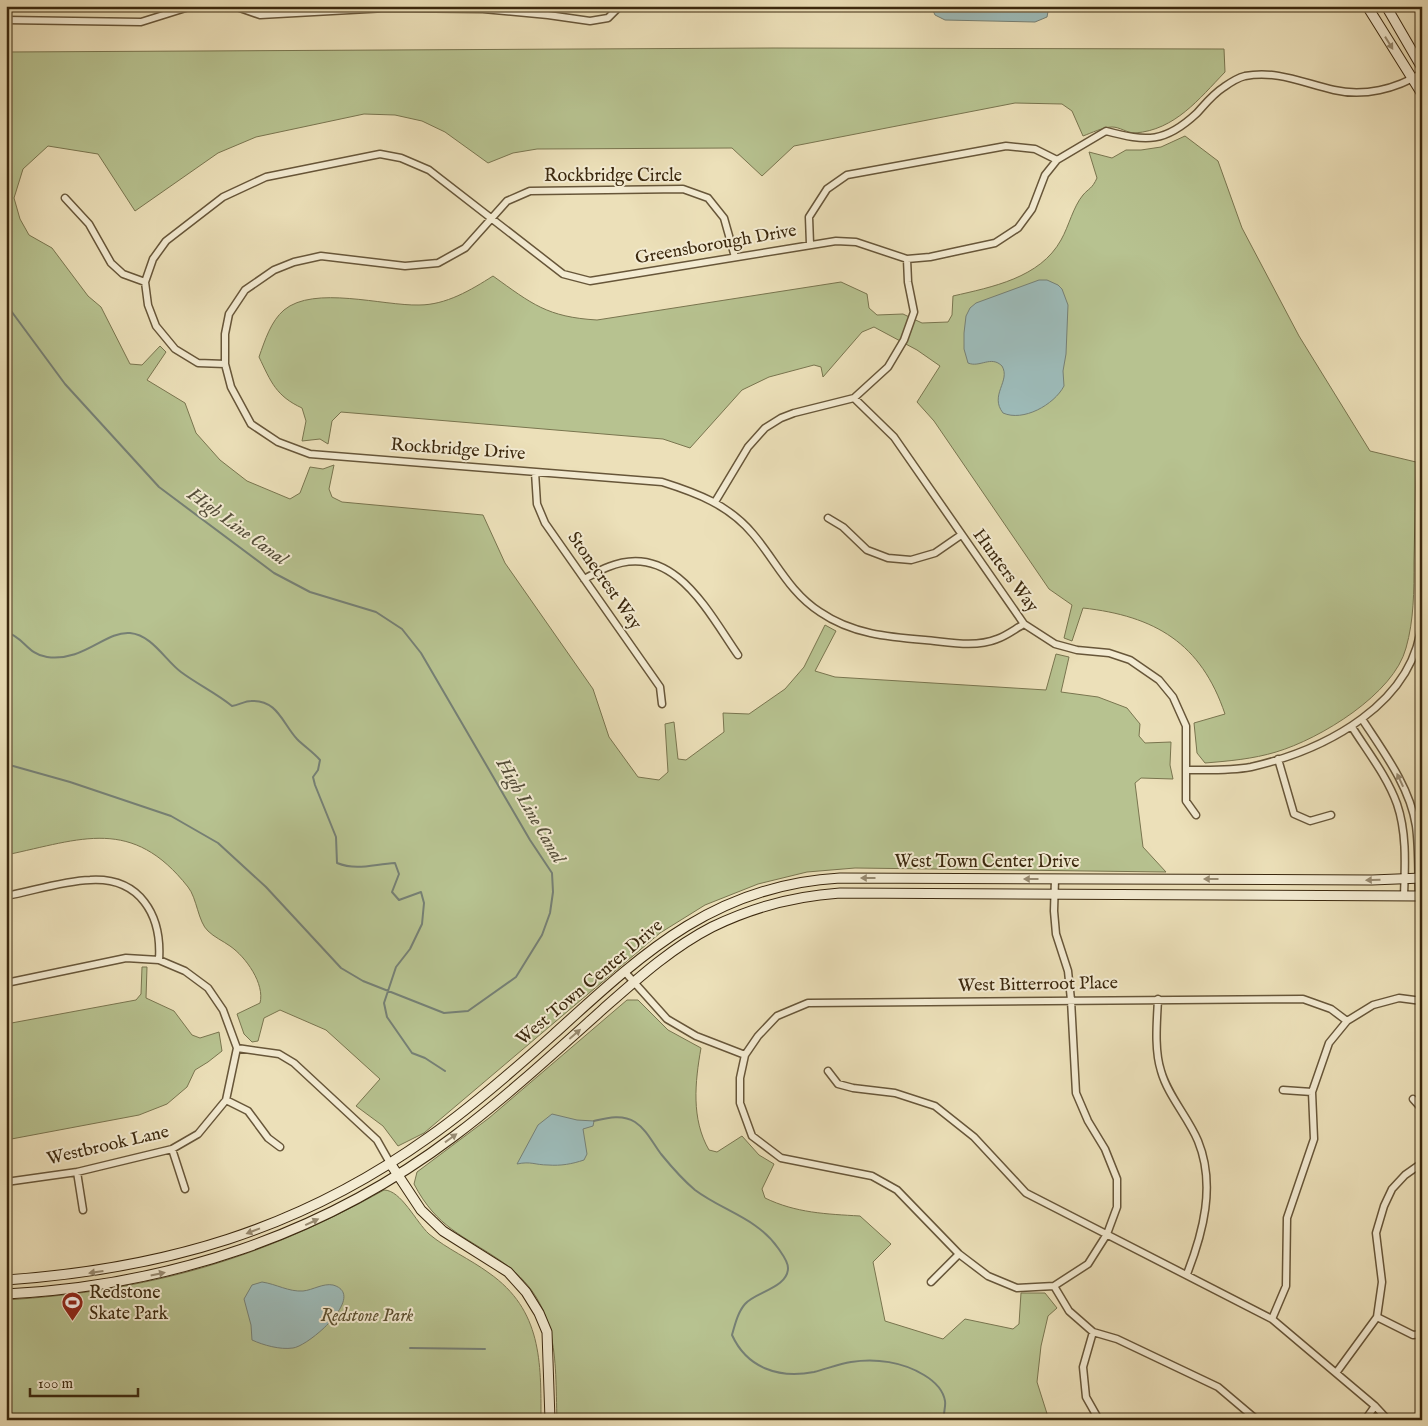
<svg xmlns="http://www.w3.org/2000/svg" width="1428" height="1426" viewBox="0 0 1428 1426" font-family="'IM FELL English',serif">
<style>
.green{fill:#b7c290;stroke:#79754f}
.water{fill:#9dbbb9;stroke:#768075}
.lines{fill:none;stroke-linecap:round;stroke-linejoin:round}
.stream{stroke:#768075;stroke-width:2}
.street-casing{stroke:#675639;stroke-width:9}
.secondary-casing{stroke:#3b280e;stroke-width:11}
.street{stroke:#f3ebd2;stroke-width:6}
.secondary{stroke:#f3ebd2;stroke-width:9}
.oneway{fill:#978a70}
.labels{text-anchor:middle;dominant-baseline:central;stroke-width:4;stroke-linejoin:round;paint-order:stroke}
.street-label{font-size:18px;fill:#3b280e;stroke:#f3ebd2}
.poi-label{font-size:18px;fill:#3b280e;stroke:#f3ebd2;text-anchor:start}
.park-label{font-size:18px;font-style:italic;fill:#5a4e2e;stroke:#f3ebd2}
.water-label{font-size:19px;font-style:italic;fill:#544d39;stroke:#f3ebd2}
</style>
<rect width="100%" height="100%" fill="#ece0b9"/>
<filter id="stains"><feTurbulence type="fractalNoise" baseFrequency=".004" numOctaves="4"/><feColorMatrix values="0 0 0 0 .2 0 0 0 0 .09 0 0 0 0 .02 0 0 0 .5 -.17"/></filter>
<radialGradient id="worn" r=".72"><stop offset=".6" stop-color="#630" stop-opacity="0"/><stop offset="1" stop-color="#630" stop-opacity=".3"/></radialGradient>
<path class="green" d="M773,48L1224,49L1225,72C1199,99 1175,130 1135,133C1127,133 1120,127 1112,127C1104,127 1091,133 1083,136L1072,111L1062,104L1015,103L794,146L762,176L732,148L537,149L513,153L488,163L445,132L422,121L395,115L364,114L256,137L218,153L135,211L98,154L48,146L23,169L14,198L20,219L29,235L52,248L88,296L101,307L130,364L142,365L160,346L166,352L147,380L185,403L196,433L220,460L247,481L290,499L300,493L310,467L323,469L334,465L329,489L332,497L342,502L483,515L505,563L593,689L609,737L638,777L659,780L668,772L665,724L674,722L678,759L686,760L724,732L723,713L749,714L785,689L804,667L825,625L836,631L815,671L835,677L1046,690L1056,654L1069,657L1061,692L1098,697L1127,708L1140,724L1139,736L1145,743L1171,742L1170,765L1173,779L1141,778L1135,783L1143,847L1166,872L855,868L807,872L758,884L705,905L660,933L424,1133L398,1146L383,1126L356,1106L380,1079L326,1030L280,1010L264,1018L258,1041L252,1042L244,1034L237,1014L260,1003C265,984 246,957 230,946C223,941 214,937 208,931C198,922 197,898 188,887C132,816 82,839 6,855V52Z
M1185,136L1218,161L1242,228L1299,336L1370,451L1416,462C1415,495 1415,528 1414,561C1414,591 1414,620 1406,648C1394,694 1320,739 1276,752C1253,759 1229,761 1205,763L1197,753L1194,723L1225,714C1201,643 1155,616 1083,608L1072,641L1064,638L1072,605L1049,589L934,421L917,402L940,366L917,350L874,327L862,332L823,377L821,367L814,365L769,377L742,390L690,448L663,439L341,412L332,421L328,444L320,439L302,441L306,421L302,408C276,396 271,382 259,357C265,340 271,321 284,310C314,285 383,306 419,305C446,305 471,290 493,276C532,304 547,317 597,320L841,282L867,294L869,308L877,315L903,314L922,323L948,322L952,315L953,296C992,287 1040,278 1061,240C1069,226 1073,207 1083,195C1089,188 1092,189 1097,178L1089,152L1112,158L1126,150H1141L1161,147Z
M142,967H147L146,998L174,1011L192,1035L200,1038L219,1032L222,1051L208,1062L195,1070L187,1087L167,1104L139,1115L6,1140V1024L136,1000L141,994Z
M627,1000H638L668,1030L701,1048C695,1082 691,1119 709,1150L717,1152L742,1136L759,1155L774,1164L762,1189L765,1198C796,1213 826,1214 860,1216L891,1244L873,1262L885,1321L943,1339L965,1319L1013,1329L1019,1324L1021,1293H1045L1057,1308L1048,1316L1041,1346L1037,1382L1049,1420H557C555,1357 560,1302 501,1261C463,1235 437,1228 414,1184L417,1172L489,1118Z
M384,1190C401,1190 416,1222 429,1234C447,1249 470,1259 489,1273C542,1310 541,1362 541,1420H6V1300C149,1291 259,1260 384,1190Z"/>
<path class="water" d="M931,6H1049L1047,17L1035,22L945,20L935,15Z
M1039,280H1047L1058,285L1062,289L1068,305L1066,354L1063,371L1064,386C1054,405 1023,422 1003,413C989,395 1011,381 1002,366C991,355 980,368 968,363L964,349V333L966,316L970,308L976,303Z
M552,1114L577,1120L594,1121L593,1126L583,1129L587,1154L584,1160C572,1164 561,1166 548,1165C535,1165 531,1161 517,1164L538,1125Z
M262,1282C276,1284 289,1292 303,1291C313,1290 323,1283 333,1285C368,1295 309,1346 293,1348C280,1350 263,1345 252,1340L251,1325L244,1299L252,1285Z"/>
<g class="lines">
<path class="stream" d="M6,304L65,384L159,487L274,573L310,592L376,612L402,629L421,653L530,840L552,873L553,892L550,913L542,935L516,977L468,1011L444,1013L363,981L341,968L266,887L218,843L171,816L70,782L6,764
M6,632C24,637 27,654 47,657C84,662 105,631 130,633C152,635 165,660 181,672C197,684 216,693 232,706C239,705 245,701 251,701C277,699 283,724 297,739C305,747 313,752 320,760L318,770L313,777L315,785L336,837L337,863C357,871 374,864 395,863L399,874L392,892L399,900L421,892L424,903L422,924L410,949L396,967L384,1003L387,1017L412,1053L425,1058L445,1071
M594,1121C607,1118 622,1114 635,1122C647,1130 652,1142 661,1154C670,1165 683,1180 695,1190C723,1211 757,1218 778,1248C782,1254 788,1261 788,1268C788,1288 755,1292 745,1304C738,1312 735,1324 732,1335C747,1368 779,1379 814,1372C826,1369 839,1364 851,1362C876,1358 903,1362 924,1375C934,1381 943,1389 945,1401C946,1407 943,1413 944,1420
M410,1348L485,1349"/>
<defs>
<path id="street" d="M234,6L260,15L386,8L483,9L548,15L590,21L608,18L620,6
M6,20L141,22L192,6
M65,198L89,224L111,263L123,274L145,282
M810,244L809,217L827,189L847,175L1006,146L1035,149L1057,160
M735,257L724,218L708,198L683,189L530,191L507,201L465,248L438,263L405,266L321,256L294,262L274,270L245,290L229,314L225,334V364L231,387L251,424L278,442L310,454L662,482C697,493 729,505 753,534C776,561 789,592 820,612C852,634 888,637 925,640C948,642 975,648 997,639C1006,636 1015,629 1024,624
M225,364L198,363L175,349L156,326L148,305L145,282L153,259L166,241L223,197L266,177L380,154L401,158L429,170L563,274L590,281L836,241L856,242L907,259L930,257L995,243L1018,228L1032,209L1045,175L1057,160L1106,131C1147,142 1165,143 1197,113C1206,103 1213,94 1224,87C1231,82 1237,78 1245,76C1277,70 1303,83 1334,90C1364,97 1396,89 1422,73
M854,398L894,437L1024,624L1055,644L1077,650L1109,653L1130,660L1159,680L1173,697L1186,726V801L1196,815
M535,472L537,504L545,523L660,687L662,704
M715,502L748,447L765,428L781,418L794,413L854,398L888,367L904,340L914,312L908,282L907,259
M828,518L843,527L867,550L888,558L911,560L935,553L961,535
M584,579C592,575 600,570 608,567C673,540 708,612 738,655
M1362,719C1383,751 1410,787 1416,826C1419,849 1418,873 1419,896
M1352,727C1367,751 1387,776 1397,804C1407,833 1405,866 1404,896
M1278,759L1294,814L1310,821L1331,815
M1186,770C1208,770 1230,771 1251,767C1325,750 1416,704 1422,619
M1055,879L1054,911L1056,934L1068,971L1071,1000L1076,1093L1088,1121L1105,1149L1117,1179V1207L1107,1234L1088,1264L1054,1286L1017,1288L988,1276L959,1254L897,1190L872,1176L781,1158L752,1136L740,1103V1078L745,1055L758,1036L777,1016L808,1003L1303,999L1331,1009L1347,1021
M6,896C33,891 62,881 90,880C140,877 162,915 159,960
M624,971L667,1019L696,1036L745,1055
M6,983L126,958L159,960L185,971L208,988L223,1010L237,1048L226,1100L198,1134L172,1149L77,1172L6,1182
M1158,999C1157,1021 1154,1049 1161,1071C1168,1096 1188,1117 1198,1141C1216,1185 1203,1233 1187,1274
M237,1048L279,1054L294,1063L377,1140L390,1163
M828,1071L838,1084L853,1088L895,1093L935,1106L974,1137L1026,1193L1272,1319L1375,1406L1388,1420
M1283,1090L1312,1092
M1413,1099L1422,1109
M226,1100L248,1111L268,1138L280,1147
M172,1149L185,1189
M77,1172L83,1210
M931,1282L959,1254
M1054,1286L1069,1311L1093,1332L1117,1339L1218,1387L1257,1420
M1377,1317L1413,1335L1422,1334
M1272,1319L1286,1286L1287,1218L1314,1139L1312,1092L1329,1043L1347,1021L1373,1005L1399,998L1422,1001
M1093,1332L1083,1367L1086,1397L1099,1420
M1336,1373L1377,1317L1382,1282L1376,1233L1384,1206L1392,1189L1405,1175L1422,1163
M1365,1420L1375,1406"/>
<path id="secondary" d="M1367,6L1422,94
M1386,6L1422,68
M390,1163L421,1210L443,1231L508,1272L526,1292L539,1313L547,1332L550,1420
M6,1280C164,1269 299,1230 429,1137C473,1106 514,1070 554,1034C642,954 714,885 840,878L1372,880L1422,878
M6,1294C168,1286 323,1235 453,1137C505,1098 553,1054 602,1010C636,980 671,948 712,927C753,907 795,896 840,893L1422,896"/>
</defs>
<use href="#street" class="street-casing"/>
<use href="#secondary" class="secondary-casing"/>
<use href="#street" class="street"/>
<use href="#secondary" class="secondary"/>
</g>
<defs><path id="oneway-solid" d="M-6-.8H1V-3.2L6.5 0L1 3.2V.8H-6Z" transform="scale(1.25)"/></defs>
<g class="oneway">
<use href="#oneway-solid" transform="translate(1389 43) rotate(58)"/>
<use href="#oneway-solid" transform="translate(1400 780) rotate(-115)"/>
<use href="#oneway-solid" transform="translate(868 878) rotate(180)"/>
<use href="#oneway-solid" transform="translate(1031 879) rotate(-180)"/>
<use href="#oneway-solid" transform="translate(1211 879) rotate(-180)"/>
<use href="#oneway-solid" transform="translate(1373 880) rotate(178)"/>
<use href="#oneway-solid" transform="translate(575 1034) rotate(-41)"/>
<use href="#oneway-solid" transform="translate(451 1138) rotate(-36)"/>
<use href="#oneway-solid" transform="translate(312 1222) rotate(-25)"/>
<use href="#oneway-solid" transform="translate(253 1231) rotate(159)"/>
<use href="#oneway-solid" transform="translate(96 1272) rotate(172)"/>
<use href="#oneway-solid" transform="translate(158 1274) rotate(-12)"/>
</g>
<defs>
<symbol id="stadium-pin" viewBox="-11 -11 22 30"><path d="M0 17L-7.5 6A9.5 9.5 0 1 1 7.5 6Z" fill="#8f2418" stroke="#f3ebd2"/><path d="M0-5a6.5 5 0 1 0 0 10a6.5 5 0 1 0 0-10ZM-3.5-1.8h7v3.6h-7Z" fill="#fff"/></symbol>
</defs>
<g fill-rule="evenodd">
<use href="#stadium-pin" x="60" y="1290" width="25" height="34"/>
</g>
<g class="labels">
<g class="street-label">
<text x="613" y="176">Rockbridge Circle</text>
<text transform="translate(716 245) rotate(-10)">Greensborough Drive</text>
<text transform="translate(458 450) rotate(4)">Rockbridge Drive</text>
<text transform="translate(1005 571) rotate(54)">Hunters Way</text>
<text transform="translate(604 581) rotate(55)">Stonecrest Way</text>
<text x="987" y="862">West Town Center Drive</text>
<text transform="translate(590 983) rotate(-40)">West Town Center Drive</text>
<text transform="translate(1038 985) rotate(-1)">West Bitterroot Place</text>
<text transform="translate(108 1146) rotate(-13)">Westbrook Lane</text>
</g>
<g class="poi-label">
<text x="89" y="1293">Redstone<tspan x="89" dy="21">Skate Park</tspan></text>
</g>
<g class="park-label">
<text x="367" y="1316">Redstone Park</text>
</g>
<g class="water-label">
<text transform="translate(237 527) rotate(36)">High Line Canal</text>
<text transform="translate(530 811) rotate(60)">High Line Canal</text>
</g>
</g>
<rect width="1428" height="1426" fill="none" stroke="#ece0b9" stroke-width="25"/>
<rect x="8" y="8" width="1413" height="1411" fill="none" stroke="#3b280e" stroke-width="2.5"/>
<rect x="12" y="12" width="1403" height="1401" fill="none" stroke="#3b280e"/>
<path d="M30 1388v8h108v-8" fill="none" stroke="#3b280e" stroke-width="2.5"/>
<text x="38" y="1388" font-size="15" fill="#3b280e" stroke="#f3ebd2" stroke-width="4" paint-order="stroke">100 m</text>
<rect width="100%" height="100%" filter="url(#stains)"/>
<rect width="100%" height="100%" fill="url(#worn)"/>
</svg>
